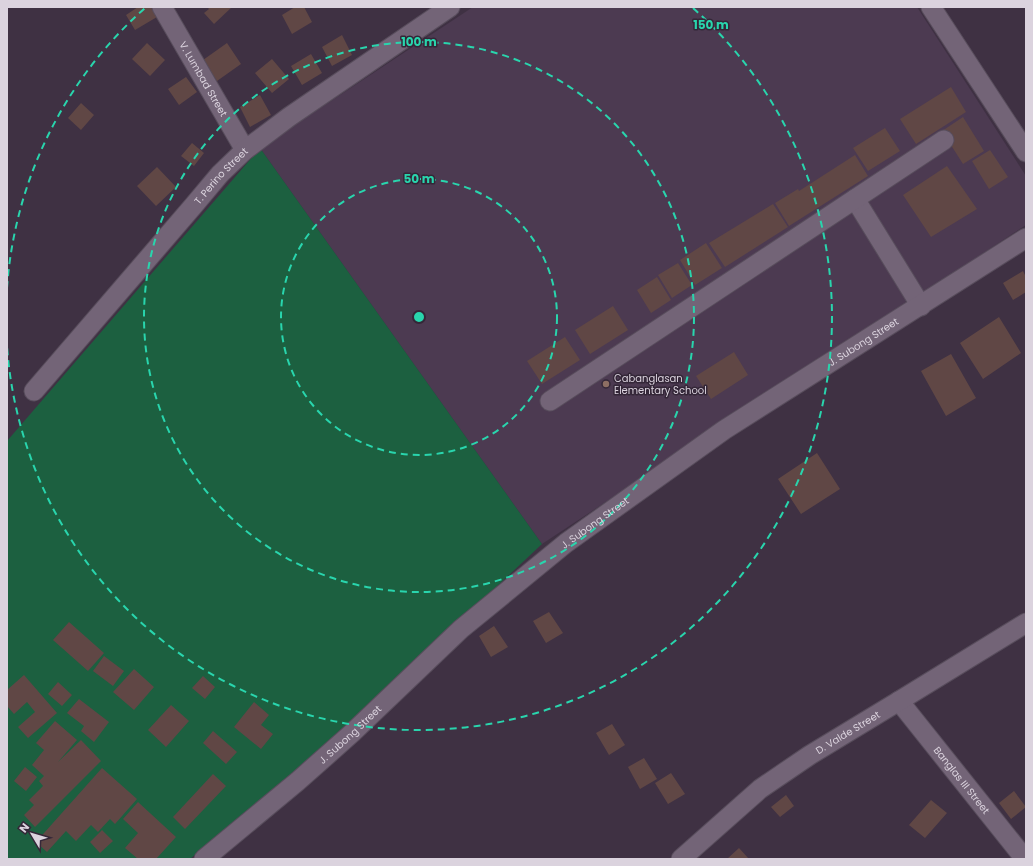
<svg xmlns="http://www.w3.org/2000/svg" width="1033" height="866" viewBox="0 0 1033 866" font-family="Poppins,sans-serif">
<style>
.built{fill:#4c3a51}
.green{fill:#1c6040}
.building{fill:#604745}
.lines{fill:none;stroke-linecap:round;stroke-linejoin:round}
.minor-casing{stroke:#584d5c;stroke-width:21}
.minor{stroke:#736477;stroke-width:19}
.ring{fill:none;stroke:#29d5ad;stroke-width:2;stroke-dasharray:7 5}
.education-dot{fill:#8d6e63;stroke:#342738;stroke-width:1.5}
.labels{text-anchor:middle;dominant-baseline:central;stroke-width:3;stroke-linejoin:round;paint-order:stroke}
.street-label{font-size:10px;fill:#dbd3de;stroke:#342738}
.poi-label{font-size:10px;fill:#dbd3de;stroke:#342738;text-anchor:start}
.centre{fill:#29d5ad;stroke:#342738;stroke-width:2}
.ring-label{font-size:12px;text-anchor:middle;font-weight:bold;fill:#29d5ad;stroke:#342738;stroke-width:3;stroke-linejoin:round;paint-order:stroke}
</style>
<rect width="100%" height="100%" fill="#3f3143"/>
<path class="built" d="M473,7H917L1026,176V225L542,544L260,148Z"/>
<path class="green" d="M260,148L542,544L330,743L190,859H7V441Z"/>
<path class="building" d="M138,7H151L157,17L135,30L126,15Z
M207,7H232L214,24L204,13L209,9Z
M295,7H304L312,22L292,34L282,15Z
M342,35L352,55L332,66L322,47Z
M147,43L165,60L150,76L132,59Z
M227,43L241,64L217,81L203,60Z
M311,54L322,73L302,85L291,66Z
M272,59L289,79L272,93L255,73Z
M186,77L197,92L179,105L168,89Z
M951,87L966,112L916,144L900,119Z
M260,95L271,115L250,127L240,107Z
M81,103L94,115L81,130L68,118Z
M963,117L984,151L963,164L942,131Z
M885,128L900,151L868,171L853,148Z
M192,143L204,153L194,166L181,156Z
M990,150L1008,177L989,189L972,161Z
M855,155L868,176L789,226L775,203L798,189L799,191Z
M947,166L977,209L931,237L903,195Z
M157,167L176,187L156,206L137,186Z
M773,204L788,227L725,267L709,243Z
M706,243L722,268L695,285L680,260Z
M678,263L692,285L672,298L658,275Z
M1023,271L1026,277V292L1013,300L1003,283Z
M657,277L671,300L651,313L637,290Z
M613,306L628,330L590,354L575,330Z
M999,317L1021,353L983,379L960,343Z
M565,337L580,360L542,384L527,361Z
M734,352L748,375L711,399L696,376Z
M951,354L976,398L946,416L921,371Z
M817,453L840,489L801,514L778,479Z
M549,612L563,633L546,643L533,621Z
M69,622L104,653L88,671L53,640Z
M494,626L508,647L491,657L479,636Z
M104,656L124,671L113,686L93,671Z
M134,669L154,687L134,710L113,692Z
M24,675L57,713L28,738L18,727L35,712L27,702L14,714L7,706V690Z
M203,676L215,687L205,699L192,688Z
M58,682L72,695L62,706L48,694Z
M79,699L109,722L94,742L81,731L84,726L67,713Z
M254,702L269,715L261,725L273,734L261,749L234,727Z
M171,705L189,721L166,747L148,730Z
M55,721L77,740L58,762L81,740L101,761L35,827L24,815L34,805L29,800L43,786L39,781L44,776L32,765L44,750L36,743Z
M612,724L625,745L609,755L596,733Z
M213,731L237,752L226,764L203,743Z
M644,758L657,779L640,789L628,767Z
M25,767L37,777L26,791L14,781Z
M102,768L137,799L115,824L110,819L98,832L91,825L76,841L66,831L47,852L36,842Z
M671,773L685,794L668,804L655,783Z
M213,774L226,786L185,829L173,817Z
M1014,791L1026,807L1011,819L999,803Z
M786,795L794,806L780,817L771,807Z
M931,800L947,813L925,838L909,825Z
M138,802L176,837L156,859H138L125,848L138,833L123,819Z
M102,830L113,841L100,853L90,842Z
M739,848L749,859H727Z"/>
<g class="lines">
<defs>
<g id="minor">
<path id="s1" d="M162,7L245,150"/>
<path d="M931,7L1026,152"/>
<path d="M855,199L921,306"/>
<path id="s2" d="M34,391L194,205L220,174L245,150L289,117L450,7"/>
<path d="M550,401L944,140"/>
<path id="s3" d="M899,701L1025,859"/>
<path id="s4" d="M204,859L298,781L352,733L461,629L566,543L724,430L1026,238"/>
<path id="s5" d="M681,859L760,789L810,755L899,701L1026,623"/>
</g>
</defs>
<use href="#minor" class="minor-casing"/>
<use href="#minor" class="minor"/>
</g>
<g class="ring">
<circle cx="419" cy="317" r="138"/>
<circle cx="419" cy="317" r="275"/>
<path d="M7 288A413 413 0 0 1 145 8M693 8A413 413 0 1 1 7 346"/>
</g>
<circle class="education-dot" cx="606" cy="384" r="4"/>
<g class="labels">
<g class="street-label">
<text stroke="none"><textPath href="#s1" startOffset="83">V. Lumbad Street</textPath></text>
<text stroke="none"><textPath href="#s2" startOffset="285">T. Perino Street</textPath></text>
<text stroke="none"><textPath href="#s4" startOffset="840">J. Subong Street</textPath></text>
<text stroke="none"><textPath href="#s4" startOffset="516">J. Subong Street</textPath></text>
<text stroke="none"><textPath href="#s5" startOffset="210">D. Valde Street</textPath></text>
<text stroke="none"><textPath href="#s4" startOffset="192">J. Subong Street</textPath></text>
<text stroke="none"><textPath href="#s3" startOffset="101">Banglas III Street</textPath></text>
</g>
<g class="poi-label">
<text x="614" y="378">Cabanglasan<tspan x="614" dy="12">Elementary School</tspan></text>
</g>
</g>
<circle cx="419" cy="317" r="6" class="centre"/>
<g class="ring-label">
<text x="711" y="29">150 m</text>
<text x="419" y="46">100 m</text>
<text x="419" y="183">50 m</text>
</g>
<rect width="1033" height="866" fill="none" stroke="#dbd3de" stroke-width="16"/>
<g transform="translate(32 834) rotate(308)" stroke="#342738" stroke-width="3" paint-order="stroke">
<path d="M0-3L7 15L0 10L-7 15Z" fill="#dbd3de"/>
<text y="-6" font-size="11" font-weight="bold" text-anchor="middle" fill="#dbd3de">N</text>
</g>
</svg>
